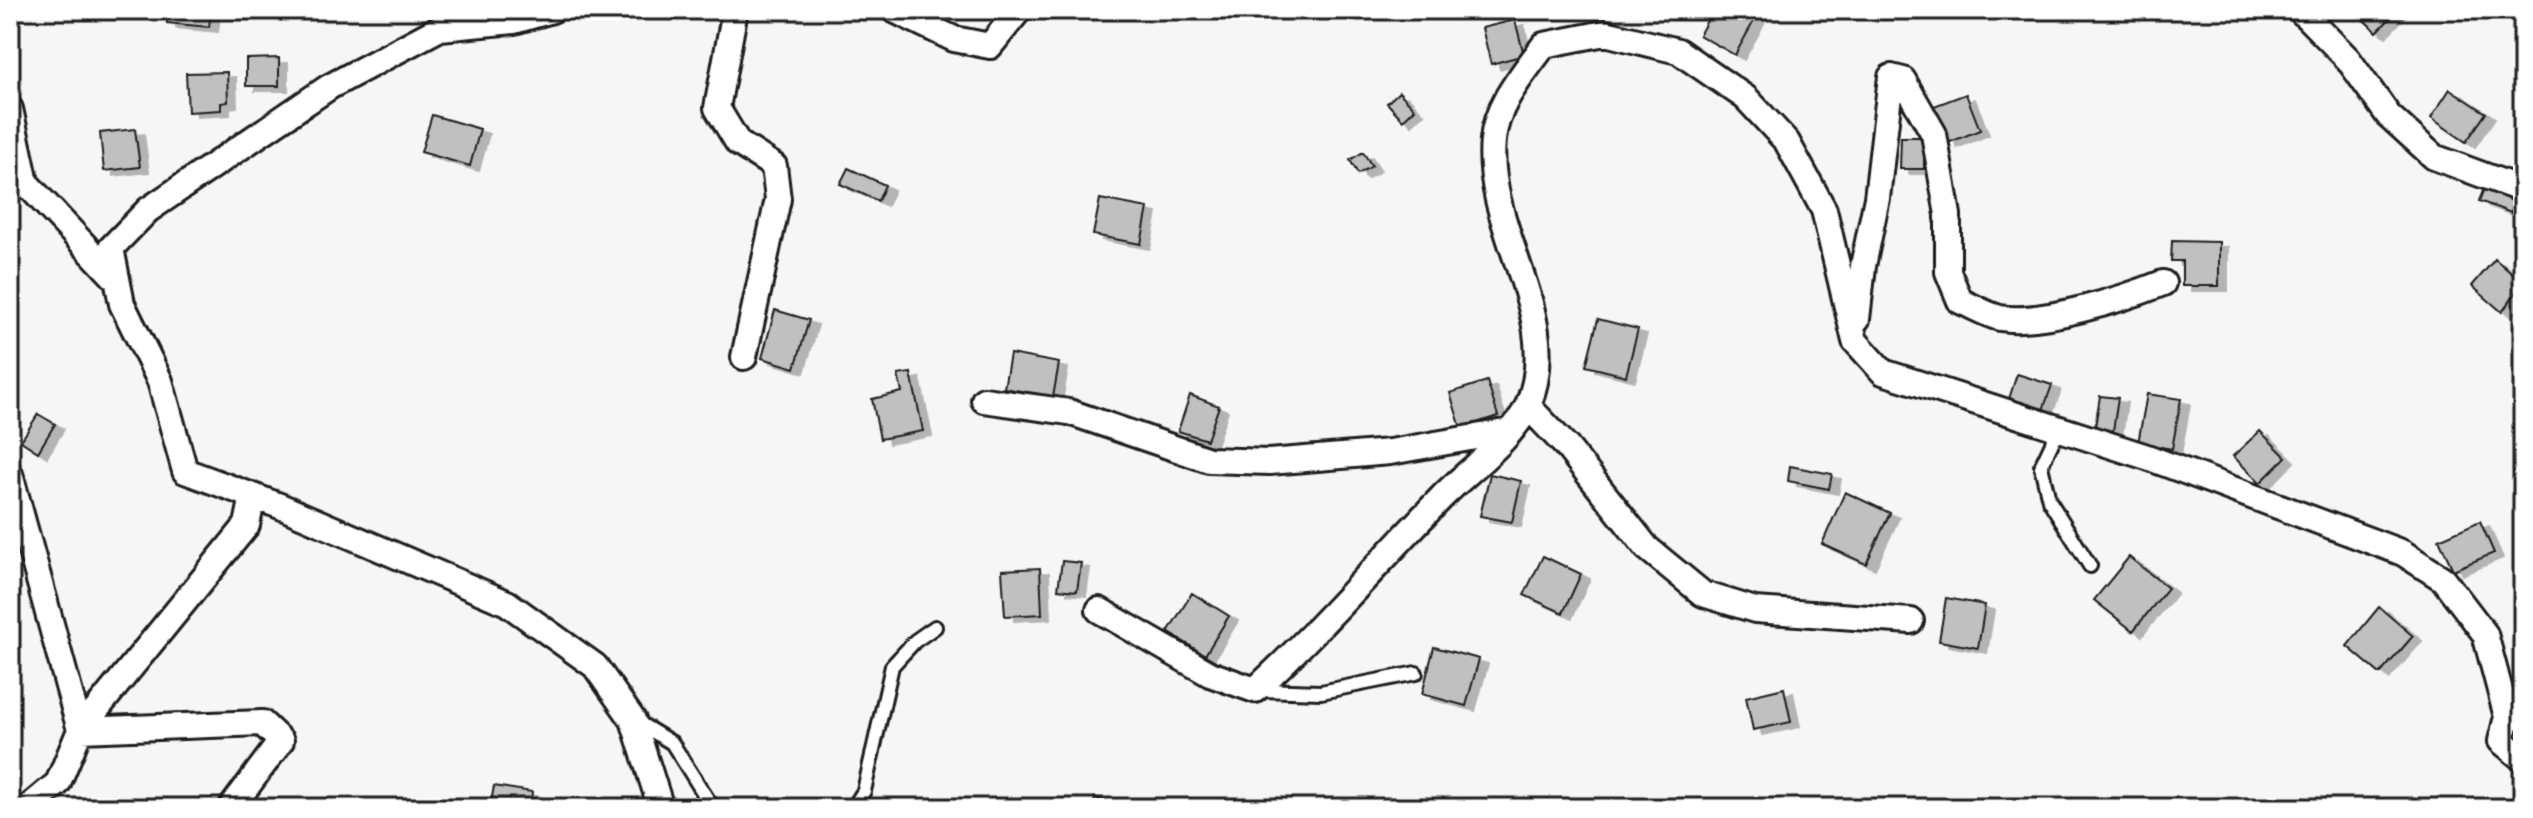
<svg xmlns="http://www.w3.org/2000/svg" width="2533" height="818" viewBox="0 0 2533 818" font-family="'Playpen Sans',sans-serif">
<style>
.building{fill:#c0c0c0;stroke:#1c1c1c;stroke-width:2;filter:url(#shadow)}
.lines{fill:none;stroke-linecap:round;stroke-linejoin:round}
.service-casing{stroke:#1c1c1c;stroke-width:18}
.minor-casing{stroke:#1c1c1c;stroke-width:30}
.service{stroke:#fff;stroke-width:12}
.minor{stroke:#fff;stroke-width:24}
</style>
<defs>
<filter id="shadow"><feDropShadow dx="9" dy="5" stdDeviation="0" flood-color="#0004"/></filter>
</defs>
<rect width="100%" height="100%" fill="#f6f6f6"/>
<filter id="ink" filterUnits="userSpaceOnUse"><feTurbulence type="fractalNoise" baseFrequency=".0125" numOctaves="2"/><feDisplacementMap in="SourceGraphic" scale="16" xChannelSelector="R" yChannelSelector="G"/><feConvolveMatrix kernelMatrix="1 2 1 2 8 2 1 2 1" color-interpolation-filters="sRGB"/></filter>
<g filter="url(#ink)">
<path class="building" d="M168,10H211L209,27L167,23Z
M1713,10L1759,12L1735,55L1699,35Z
M2358,10H2394L2396,12L2377,32L2356,13Z
M1515,20L1524,55L1491,64L1482,28Z
M279,58V86H246V59Z
M227,72L228,102L221,103V110L188,112L186,73Z
M2450,89L2486,113L2466,142L2431,118Z
M1399,92L1415,109L1403,120L1387,103Z
M1966,94L1980,130L1948,143L1934,106Z
M432,115L480,129L470,166L421,152Z
M135,129L140,167L104,171L100,133Z
M1901,137H1924V169H1900Z
M1363,152L1372,166L1358,174L1350,160Z
M848,168L885,185L878,201L840,184Z
M2485,186L2516,198L2511,213L2479,201Z
M1100,199L1148,208L1141,244L1093,235Z
M2172,241L2219,242V286H2182V261H2171Z
M2495,259L2523,283L2502,312L2472,286Z
M775,310L809,320L795,368L762,358Z
M1598,319L1638,329L1626,376L1586,366Z
M1010,354L1059,363L1053,397L1004,388Z
M911,373L923,431L880,439L872,399L902,392L898,375Z
M2017,374L2052,385L2043,410L2009,399Z
M1487,381L1498,416L1461,428L1450,393Z
M2147,394L2181,399L2172,449L2138,443Z
M1190,395L1219,406L1207,440L1178,431Z
M2100,396L2118,398L2113,431L2095,427Z
M38,414L55,424L38,452L21,441Z
M2260,431L2286,457L2260,483L2233,456Z
M1790,466L1832,474L1829,489L1788,481Z
M1490,474L1521,481L1512,522L1480,516Z
M1845,492L1890,513L1866,564L1822,544Z
M2480,521L2494,553L2453,570L2439,539Z
M1543,556L1581,574L1563,613L1524,595Z
M2129,557L2168,588L2133,631L2094,600Z
M1062,561L1081,563L1077,591L1058,589Z
M1040,568L1042,614L1005,616L1002,570Z
M1192,593L1229,616L1205,655L1168,632Z
M1946,598L1985,605L1978,648L1939,641Z
M2379,607L2413,636L2380,674L2347,646Z
M1434,647L1479,659L1466,706L1422,694Z
M1784,688L1791,722L1753,730L1746,697Z
M494,786L532,792L530,808H490Z
M1095,798L1128,806L1127,808H1093Z"/>
<g class="lines">
<defs>
<path id="service" d="M2058,430L2041,466L2049,500L2090,566
M1258,690L1321,692L1416,673
M636,721L672,743L713,808
M853,808L864,791L892,666L915,641L935,627"/>
<path id="minor" d="M552,10L514,21L440,28L329,87L148,210L111,248L122,304L160,381L185,471L280,506L507,603L595,666L633,720L661,808
M735,10L717,108L738,143L774,166L778,199L744,357
M894,10L954,39L990,46L1019,10
M2300,10L2348,59L2388,115L2434,157L2523,190
M10,109L26,183L117,280
M1857,319L1863,266L1877,198L1891,77L1903,80L1934,134L1948,215V272L1960,301C1972,306 1987,315 2000,318C2041,325 2123,299 2163,283
M984,400L1069,412L1209,460L1269,462L1390,452L1510,431
M1528,406L1567,447L1647,548L1703,594L1755,610L1911,621
M10,474L80,730L262,723L281,741L231,808
M1099,610L1210,674L1255,690C1321,629 1379,562 1441,498C1466,472 1514,438 1528,405C1565,317 1484,230 1493,140C1496,104 1524,73 1544,45L1605,33L1678,51L1746,98L1787,142L1824,210L1855,341L1883,372L2147,457L2403,553L2443,579L2485,634L2507,717L2523,715
M2507,717L2501,741L2523,759
M28,808L58,783L80,730L247,525L253,496"/>
</defs>
<use href="#service" class="service-casing"/>
<use href="#minor" class="minor-casing"/>
<use href="#service" class="service"/>
<use href="#minor" class="minor"/>
</g>
</g>
<rect width="2533" height="818" fill="none" stroke="#fff" stroke-width="40"/>
<rect x="20" y="20" width="2493" height="778" fill="none" stroke="#1c1c1c" stroke-width="3" filter="url(#ink)"/>
</svg>
